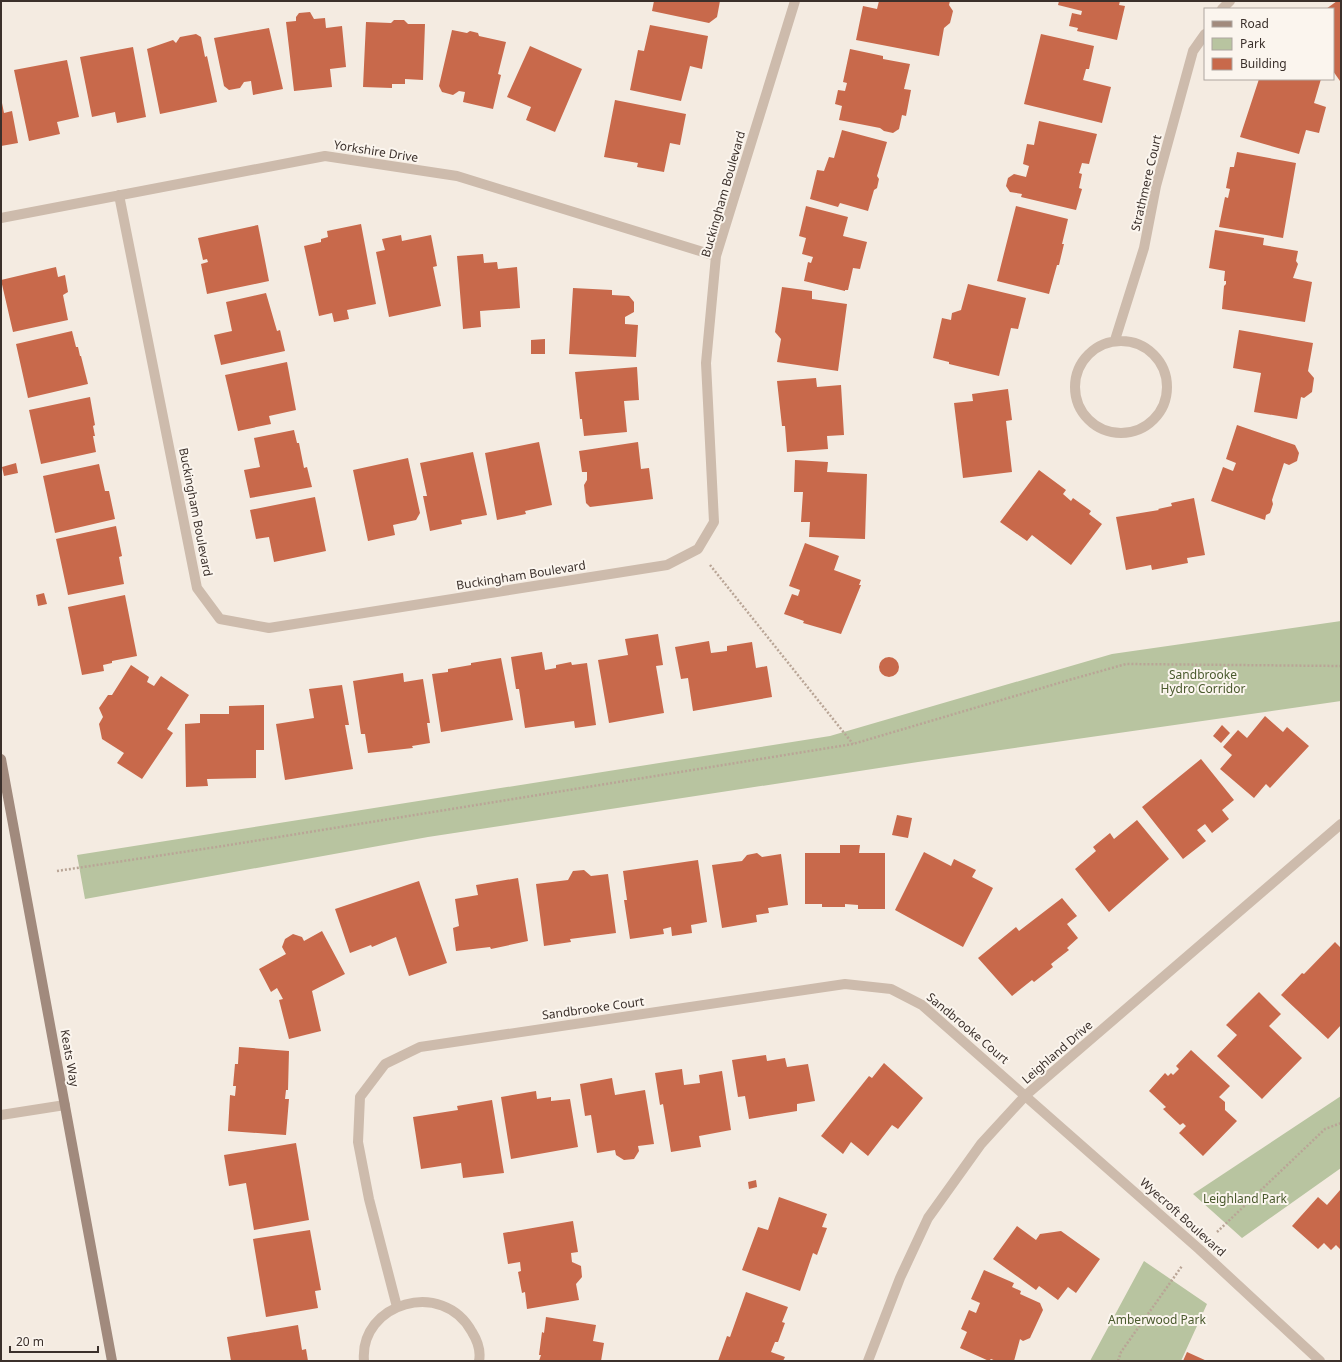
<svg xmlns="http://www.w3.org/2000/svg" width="1342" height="1362" viewBox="0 0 1342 1362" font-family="'Noto Sans',sans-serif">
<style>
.green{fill:#b8c4a0}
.building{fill:#c8694b}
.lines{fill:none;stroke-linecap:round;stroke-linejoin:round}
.path{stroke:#b9a596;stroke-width:2.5;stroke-dasharray:2 2;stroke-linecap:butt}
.street{stroke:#cdbbac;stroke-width:10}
.secondary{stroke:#a18a7d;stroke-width:10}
.labels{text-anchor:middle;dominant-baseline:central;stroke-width:4;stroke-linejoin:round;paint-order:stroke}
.street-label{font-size:12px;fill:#3b302b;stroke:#fbf5ee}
.park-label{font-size:12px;fill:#4a5a2e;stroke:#fbf5ee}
</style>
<rect width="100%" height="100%" fill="#f4ebe1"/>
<path class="green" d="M1341,621V701L918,762L428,837L85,899L77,855L830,736L1112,654Z
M1341,1096V1168L1242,1238L1193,1194Z
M1144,1261L1207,1304L1181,1361H1090Z"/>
<path class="building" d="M654,1H720L717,17L709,23L652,11Z
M879,1H950L949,5L953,11L950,23L944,28L939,56L856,40L863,6L877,9Z
M1059,1H1120L1119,5L1125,6L1117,40L1077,31L1078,28L1069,26L1072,13L1081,15L1082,11L1058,5Z
M1337,1H1341L1340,81L1333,71V9H1326Z
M310,12L314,19L325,18L326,28L342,26L346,67L330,69L332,87L294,91L286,22L296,21V17L299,13Z
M394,20H404L408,24H425L423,80L405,79V84H392V88L363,87L366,22L391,23Z
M650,25L708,36L702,69L690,66L681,101L630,90L638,50L644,51Z
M269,28L283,89L253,95L251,81L244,82L240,88L229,90L224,86L214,38Z
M452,30L467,33L470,31L478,33L479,36L506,42L498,74L501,75L493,109L463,102L465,92L459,91L453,95L442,92L439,86Z
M196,34L201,37L205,57L207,56L217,102L160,114L147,49L173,40L176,43L180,37Z
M1041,34L1094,46L1089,69H1086L1083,80L1111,87L1102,123L1024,104Z
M530,46L582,69L555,132L526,120L531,107L507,97Z
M133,47L146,117L117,123L115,112L92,117L80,57Z
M850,49L883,56V59L910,64L904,89L911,90L906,116L902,115L899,129L893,133L884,131L880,128L839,120L842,106L835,104L838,90L845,91L847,83L843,82Z
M67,60L79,117L57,122L60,134L29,141L14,70Z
M1259,79H1321L1314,103L1326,107L1319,133L1306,130L1299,154L1240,137Z
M615,100L686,114L680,145L670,143L664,172L637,167L638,163L604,157Z
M2,103L4,113L12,111L18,143L1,146Z
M1039,121L1097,134L1089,164L1082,163L1079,173L1082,174L1079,188L1082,189L1076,210L1021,197L1022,194L1010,192L1006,186L1008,178L1014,174L1026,177L1029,166L1023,164L1027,144L1034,145Z
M842,130L887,142L877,176L879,179L877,188L874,190L868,211L840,203L838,207L810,199L817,170L824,171L829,157L834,158Z
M1237,152L1296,163L1283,238L1219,227L1225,197L1228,198L1230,189L1226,188L1230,167H1234Z
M806,206L848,217L843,236L867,242L860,269L853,268L848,290H845V291L804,281L808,262L811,263L813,257L802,254L806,238L799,236Z
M1016,206L1068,219L1062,244H1064L1059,265H1057L1049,294L997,281Z
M361,224L376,304L347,310L349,319L334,322L332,313L319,316L304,246L321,242V239L328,237L327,231Z
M258,225L269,281L207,294L201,264L208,262L207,259L203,260L198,238Z
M1215,230L1264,238L1263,245L1298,251L1296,261L1298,264L1293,278L1312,282L1305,322L1222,309L1224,286L1226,284V281H1224L1225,271L1209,268Z
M401,235L402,241L431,235L437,266L433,267L441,306L389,317L376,252L385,250L382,239Z
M483,254L484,263L497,262L498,269L517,267L520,308L480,311L481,327L463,329L457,256Z
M56,267L58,277L65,275L68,292L63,295L68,320L13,332L1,280Z
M968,284L1026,298L1018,329L1011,328L999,376L949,364V362L933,358L942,318L951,320L952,313L961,310Z
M782,287L812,291V299L847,304L838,371L777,362L781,339L775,332Z
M573,288L612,290V295L629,296L634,302V312L625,317V324L638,325L636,357L569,354Z
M266,293L277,331L280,330L285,351L221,365L214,335L232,331L226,302Z
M1239,330L1313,343L1308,371L1314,378L1312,392L1304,398L1301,397L1297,419L1254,412L1261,373L1233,368Z
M72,331L76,347H78L80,356H81L88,384L28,398L16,344Z
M545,339V354H531V340Z
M287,362L296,410L269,416L271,424L238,431L225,375Z
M637,367L639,400L624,401L627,432L584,436L582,419H580L575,372Z
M816,378L817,387L841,385L844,435L827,436L828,449L787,452L785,426H782L777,381Z
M1008,389L1012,420L1006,421L1012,472L963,478L954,403L973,401L972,394Z
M90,397L95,425L93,426L95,436H93L96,452L41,464L29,410Z
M1237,425L1295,445L1299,453L1297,461L1289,465L1284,463L1272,500L1273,504L1270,513L1266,515L1265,520L1211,501L1223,467L1233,471L1236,463L1226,459Z
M294,430L297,443H299L304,468L307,467L312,487L250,498L244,470L260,467L254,438Z
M539,442L552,505L525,511L526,514L497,520L485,453Z
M638,442L641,469L649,468L653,499L590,507L586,503L584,485L587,480V472H582L579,451Z
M473,452L487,515L461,520L462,524L430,531L423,496H427L420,463Z
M408,458L420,513L416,520L393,525L395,535L368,541L353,470Z
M795,460L828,462L827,472L867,474L865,539L809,537L810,522H801L803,492H794Z
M16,463L18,473L4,476L2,467Z
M99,464L105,491H109L115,519L55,533L43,476Z
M1039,470L1066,490L1063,494L1071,501L1073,498L1091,511L1089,514L1102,524L1071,565L1032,535L1027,541L1000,522Z
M315,497L326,551L274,562L269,537L256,539L250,510Z
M1194,498L1205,555L1187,558L1188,563L1152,570L1151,565L1126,570L1116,517L1159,510L1158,509L1172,506L1171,503Z
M116,526L122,556L119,557L124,584L68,595L56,539Z
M805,543L839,556L834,570L861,580L859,585H861L841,634L803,623L804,621L784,614L792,594L798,596L800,590L789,586Z
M44,593L47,604L38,606L36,595Z
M125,595L137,656L112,661V663L103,665L104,671L82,675L68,607Z
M658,634L663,665L656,666L664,713L609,723L598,660L628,655L625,639Z
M709,641L711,653L727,651V646L752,642L756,668L767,666L772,697L693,711L688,678L681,679L675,647Z
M542,652L545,670L556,668V665L571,662L572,665L587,663L596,725L575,728L574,721L525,728L519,689H516L511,657Z
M879 667a10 10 0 1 1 20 0a10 10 0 1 1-20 0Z
M501,658L513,720L441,732L432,674L448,672V669L471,665V663Z
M131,665L149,677L147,682L154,686L161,676L189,695L167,729L173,733L142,779L117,763L124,753L102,739L99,724L103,717L99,708L108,695H112Z
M403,673L404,682L423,679L430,723H427L430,743L412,746L413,748L368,753L365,734H361L353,681Z
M342,685L349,725H345L353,769L285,780L276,724L314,718L309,689Z
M264,705V750H256V778L207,779L208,786L186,787L185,724L200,723V714H229V706Z
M1265,716L1283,732L1287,727L1309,746L1270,788L1266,784L1254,798L1220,769L1232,755L1223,747L1238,730L1247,738Z
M1222,725L1230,733L1221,743L1213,736Z
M1201,759L1234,800L1222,810L1229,819L1212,833L1205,824L1197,830L1206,841L1183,859L1142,807Z
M897,815L912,818L908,838L892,835Z
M1137,820L1169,859L1109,912L1075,869L1096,851L1093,847L1110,833L1114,839Z
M840,845H860L859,853H885V909H858V905L845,904V907H822V904H805V853H840Z
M924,852L951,866L954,859L976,870L972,877L993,888L963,947L895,910Z
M757,853L762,857L781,854L788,905L768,908L769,913L756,915L757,922L722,928L712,865L742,861L747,855Z
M698,860L707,922L691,925L692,933L672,936L671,927L663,929L664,934L630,939L624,900H627L623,871Z
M584,870L591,876L608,874L616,933L570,939L571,942L544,946L536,884L568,880L573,871Z
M518,878L528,941L491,949L490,947L456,951L453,928L459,926L455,899L478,895L476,885Z
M419,881L447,963L409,976L396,937L372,947L371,945L350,953L335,909Z
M1062,898L1077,916L1067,924L1078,938L1067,948L1069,950L1051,964L1053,967L1034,982L1032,980L1012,996L978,958L1016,927L1019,931Z
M322,931L345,974L312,991L321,1031L289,1039L279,1000L283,999L277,988L271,992L259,969L286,954L282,947L285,939L293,934L302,937L304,941Z
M1335,942L1341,948V1025L1328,1039L1281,995L1302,973L1304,974Z
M1259,992L1281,1014L1269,1026L1302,1058L1262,1099L1217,1056L1237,1035L1226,1025Z
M239,1047L289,1051L288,1090H286L285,1099H289L286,1135L228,1131L230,1095L235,1096L236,1086H233L235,1064H238Z
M1191,1050L1230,1086L1219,1097L1225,1102V1110L1237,1121L1203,1156L1179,1133L1186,1126L1183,1123L1180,1125L1163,1109L1166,1107L1149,1091L1165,1073L1168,1076L1171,1073L1173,1075L1179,1069L1176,1066Z
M766,1055L767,1061L785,1058L787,1067L808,1064L815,1101L797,1104V1111L749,1119L745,1096L738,1097L732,1060Z
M884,1063L923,1098L898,1129L892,1125L868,1156L851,1142L843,1154L821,1136L869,1076L872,1078Z
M682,1069L684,1085L700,1083L699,1075L722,1071L731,1130L699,1136L701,1147L671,1152L663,1104L660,1105L655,1073Z
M612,1078L615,1095L645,1090L654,1144L638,1146L639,1151L634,1159L624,1160L616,1155L615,1150L597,1153L591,1115L585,1116L580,1084Z
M536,1091L537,1099L551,1097V1101L570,1099L578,1147L511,1159L501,1097Z
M492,1100L504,1173L463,1178L461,1163L421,1169L413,1117L458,1110L457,1106Z
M296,1143L309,1220L254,1230L246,1183L229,1186L224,1155Z
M756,1180L757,1187L749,1189L748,1182Z
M1341,1189V1250L1336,1245L1331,1250L1324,1243L1318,1249L1292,1226L1318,1197L1327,1205Z
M779,1197L827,1214L822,1227L827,1228L817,1255L813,1253L800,1291L742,1270L758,1227L768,1230Z
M573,1221L578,1252L571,1253L572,1262L581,1266L582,1277L576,1284L579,1300L527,1309L525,1292L522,1293L518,1272L521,1271L520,1262L508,1264L503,1233Z
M1017,1226L1036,1240L1040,1234L1061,1231L1100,1259L1076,1293L1068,1287L1058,1300L1039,1286L1036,1290L993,1259Z
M310,1230L321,1290L315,1291L318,1308L266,1317L253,1239Z
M984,1270L1014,1283L1012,1287L1021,1291L1020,1294L1040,1303L1043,1310L1030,1338L1023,1341L1020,1339L1014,1361H996L991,1359L989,1361L960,1348L967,1332L961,1329L969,1310L976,1313L980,1303L971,1299Z
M746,1292L788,1307L782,1322L785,1323L778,1342H775L771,1352L785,1357L783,1361H718L727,1336L730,1337Z
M546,1317L596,1325L593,1341L604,1343L601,1361H539L541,1355H539L542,1332L544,1333Z
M298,1325L302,1350L306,1349L308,1361H231L227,1337Z
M1187,1352L1207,1361H1183Z"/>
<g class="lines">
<path class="path" d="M710,565L853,744
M57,871L223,846L853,744L1069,680L1126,664L1341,666
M1217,1232L1325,1129L1341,1123
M1118,1361L1121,1352L1182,1266"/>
<path class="street" d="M1222,9L1230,1
M119,195L197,588L220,619L269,628L667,565L698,549L714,522L706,363L716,256L795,1
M1,218L325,156L457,176L716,256
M1115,340L1144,248L1156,186L1193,51L1205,34
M1075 387a46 46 0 1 1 92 0a46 46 0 1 1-92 0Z
M1,1115L65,1105
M397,1307L369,1199L358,1142L360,1097L385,1064L420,1047L845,984L891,989L922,1005L1199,1249L1320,1361
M364,1361C359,1303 443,1278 472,1332C477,1340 481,1351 479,1361
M868,1361L900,1278L928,1218L981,1144L1026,1095L1341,824"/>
<path class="secondary" d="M1,759L112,1361"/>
</g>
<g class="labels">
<g class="street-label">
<text transform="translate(376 151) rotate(9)">Yorkshire Drive</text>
<text transform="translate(1146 183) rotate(-77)">Strathmere Court</text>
<text transform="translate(723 194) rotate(-74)">Buckingham Boulevard</text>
<text transform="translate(196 512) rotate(79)">Buckingham Boulevard</text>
<text transform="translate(521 575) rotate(-9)">Buckingham Boulevard</text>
<text transform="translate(593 1008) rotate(-8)">Sandbrooke Court</text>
<text transform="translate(968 1028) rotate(40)">Sandbrooke Court</text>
<text transform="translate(1057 1052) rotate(-41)">Leighland Drive</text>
<text transform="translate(70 1058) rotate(80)">Keats Way</text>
<text transform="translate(1183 1217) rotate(42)">Wyecroft Boulevard</text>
</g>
<g class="park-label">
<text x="1203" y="674">Sandbrooke<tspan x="1203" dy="14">Hydro Corridor</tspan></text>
<text x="1245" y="1198">Leighland Park</text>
<text x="1157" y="1319">Amberwood Park</text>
</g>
</g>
<rect width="1342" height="1362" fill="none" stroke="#3b302b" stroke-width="4"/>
<rect x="1204" y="8" width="130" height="72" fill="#fbf5ee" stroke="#aea6a0"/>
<rect x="1212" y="21" width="20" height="6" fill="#a18a7d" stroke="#aea6a0"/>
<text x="1240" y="28" font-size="12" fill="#3b302b">Road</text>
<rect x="1212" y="38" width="20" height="12" fill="#b8c4a0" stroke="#aea6a0"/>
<text x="1240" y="48" font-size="12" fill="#3b302b">Park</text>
<rect x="1212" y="58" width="20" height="12" fill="#c8694b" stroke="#aea6a0"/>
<text x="1240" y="68" font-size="12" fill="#3b302b">Building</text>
<path d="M10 1346v6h88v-6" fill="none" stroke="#3b302b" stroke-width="2"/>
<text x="16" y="1346" font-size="12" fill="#3b302b" stroke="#fbf5ee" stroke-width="3" paint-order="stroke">20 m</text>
</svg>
